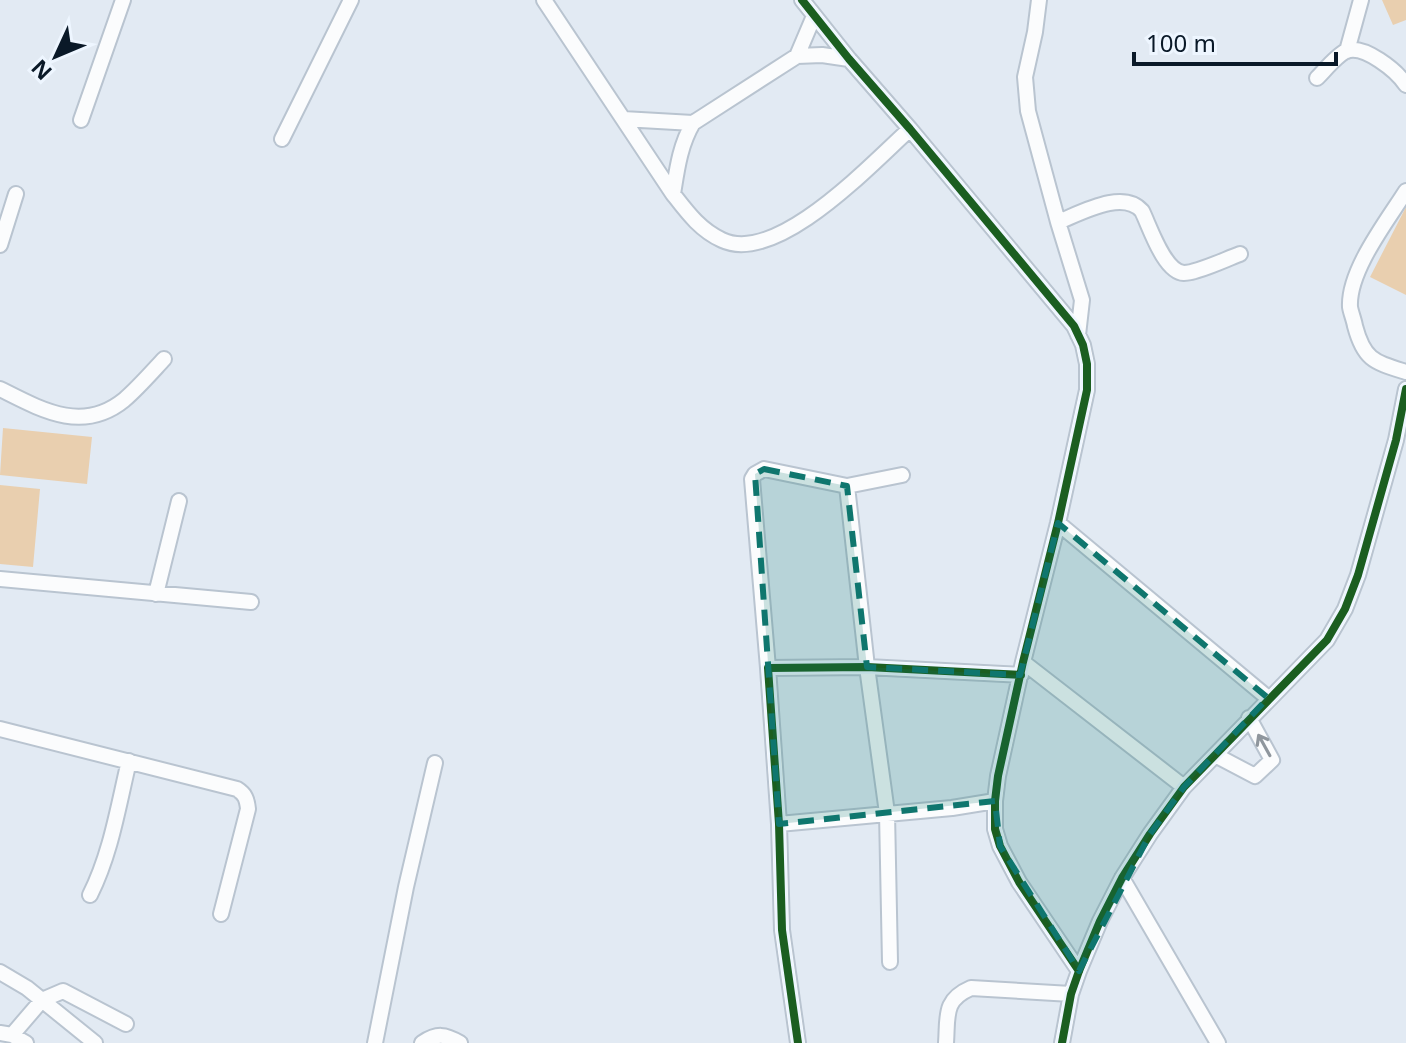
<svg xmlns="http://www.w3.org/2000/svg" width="1406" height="1043" viewBox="0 0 1406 1043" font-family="'Noto Sans',sans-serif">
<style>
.green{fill:#e9cfaf}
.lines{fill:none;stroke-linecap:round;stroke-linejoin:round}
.minor-casing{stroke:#b9c4d0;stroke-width:18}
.minor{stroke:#fbfcfd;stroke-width:14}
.cycleway-casing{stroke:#eef6ff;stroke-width:13}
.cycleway{stroke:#1b5e20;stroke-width:8}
.oneway{stroke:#8f969d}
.marked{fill:#0f766e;fill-opacity:0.2;stroke:#0f766e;stroke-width:6;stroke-dasharray:16 10;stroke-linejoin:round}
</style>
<rect width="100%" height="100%" fill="#e2eaf3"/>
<path class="green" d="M1382,0H1406V20L1393,25Z
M1406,207V295L1370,277Z
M3,428L92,437L87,484L0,475Z
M0,485L40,489L33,567L0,564Z"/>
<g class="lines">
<defs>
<path id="minor" d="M544,0L673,194C687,212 700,230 722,240C777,266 872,163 910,129
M802,0L849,59L910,129L1074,326L1083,345L1087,364V390L1058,523L1023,662L998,776L995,801V829L1000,846L1019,882L1079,971
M1039,0L1035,32L1025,77L1028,111L1058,222L1082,300L1078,335
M1347,51L1361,0
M797,56L814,16
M1317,78C1325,70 1336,56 1346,51C1364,44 1397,71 1406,85
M623,119L693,123
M81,120L123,0
M282,139L351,0
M1406,191C1387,221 1348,271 1350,307C1351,313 1354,320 1355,326C1364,360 1374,362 1406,372
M673,194C677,169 680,145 693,123L797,56L822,55L849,59
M1058,222C1081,213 1123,189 1142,211C1150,227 1164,272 1184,273C1197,273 1226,259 1240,254
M0,245L16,194
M0,389C40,409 82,434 124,400C138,388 151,373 164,359
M1058,523L1268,698
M0,579L251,602
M156,594L179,501
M1023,662L1184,787
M768,668L752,479L755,474L764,469L847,486
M0,729L237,789C245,794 247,799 248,809L221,914
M1215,755L1255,776L1272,760L1249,718
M779,824L952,808L995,801
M1122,878L1218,1043
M90,895C111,853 118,807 129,761
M890,962L887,813L867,667L847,486L902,475
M0,972L27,988L95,1043
M0,1033L12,1035L26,1043
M12,1035L42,1000L63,991L126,1024
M375,1043L406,887L435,763
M422,1043C437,1033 445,1034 460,1043
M798,1043L782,930L779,824L768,668L867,667L1021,675
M946,1043C948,1016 943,1000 971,988L1071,994
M1062,1043L1071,994L1079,971L1100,921L1122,878L1150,834L1184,787L1327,640L1345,609L1358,575L1396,440L1406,389"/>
</defs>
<use href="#minor" class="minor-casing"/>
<use href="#minor" class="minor"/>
<defs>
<path id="cycleway" d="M802,0L849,59L910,129L1074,326L1083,345L1087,364V390L1058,523L1023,662L998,776L995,801V829L1000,846L1019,882L1079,971
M798,1043L782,930L779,824L768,668L867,667L1021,675
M1062,1043L1071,994L1079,971L1100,921L1122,878L1150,834L1184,787L1327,640L1345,609L1358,575L1396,440L1406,389"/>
</defs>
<use href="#cycleway" class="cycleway-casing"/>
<use href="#cycleway" class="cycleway"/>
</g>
<defs><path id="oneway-shaft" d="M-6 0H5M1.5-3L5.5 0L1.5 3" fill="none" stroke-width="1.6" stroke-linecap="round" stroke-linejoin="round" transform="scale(2)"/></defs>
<use class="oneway" href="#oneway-shaft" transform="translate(1264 745) rotate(-119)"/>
<path class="marked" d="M764,469L847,486L867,667L1020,675L1058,523L1268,698L1184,787L1150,834L1079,971L1000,846L995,801L779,824L755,474Z"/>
<g transform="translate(56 56) rotate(226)" stroke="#eef6ff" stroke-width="6" paint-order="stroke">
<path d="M0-6L14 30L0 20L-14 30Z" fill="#0a1928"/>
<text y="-12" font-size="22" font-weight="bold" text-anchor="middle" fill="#0a1928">N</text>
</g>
<path d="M1134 52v12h202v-12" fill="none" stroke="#0a1928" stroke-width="4"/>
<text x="1146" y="52" font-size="24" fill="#0a1928" stroke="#eef6ff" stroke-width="6" paint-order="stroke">100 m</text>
</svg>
